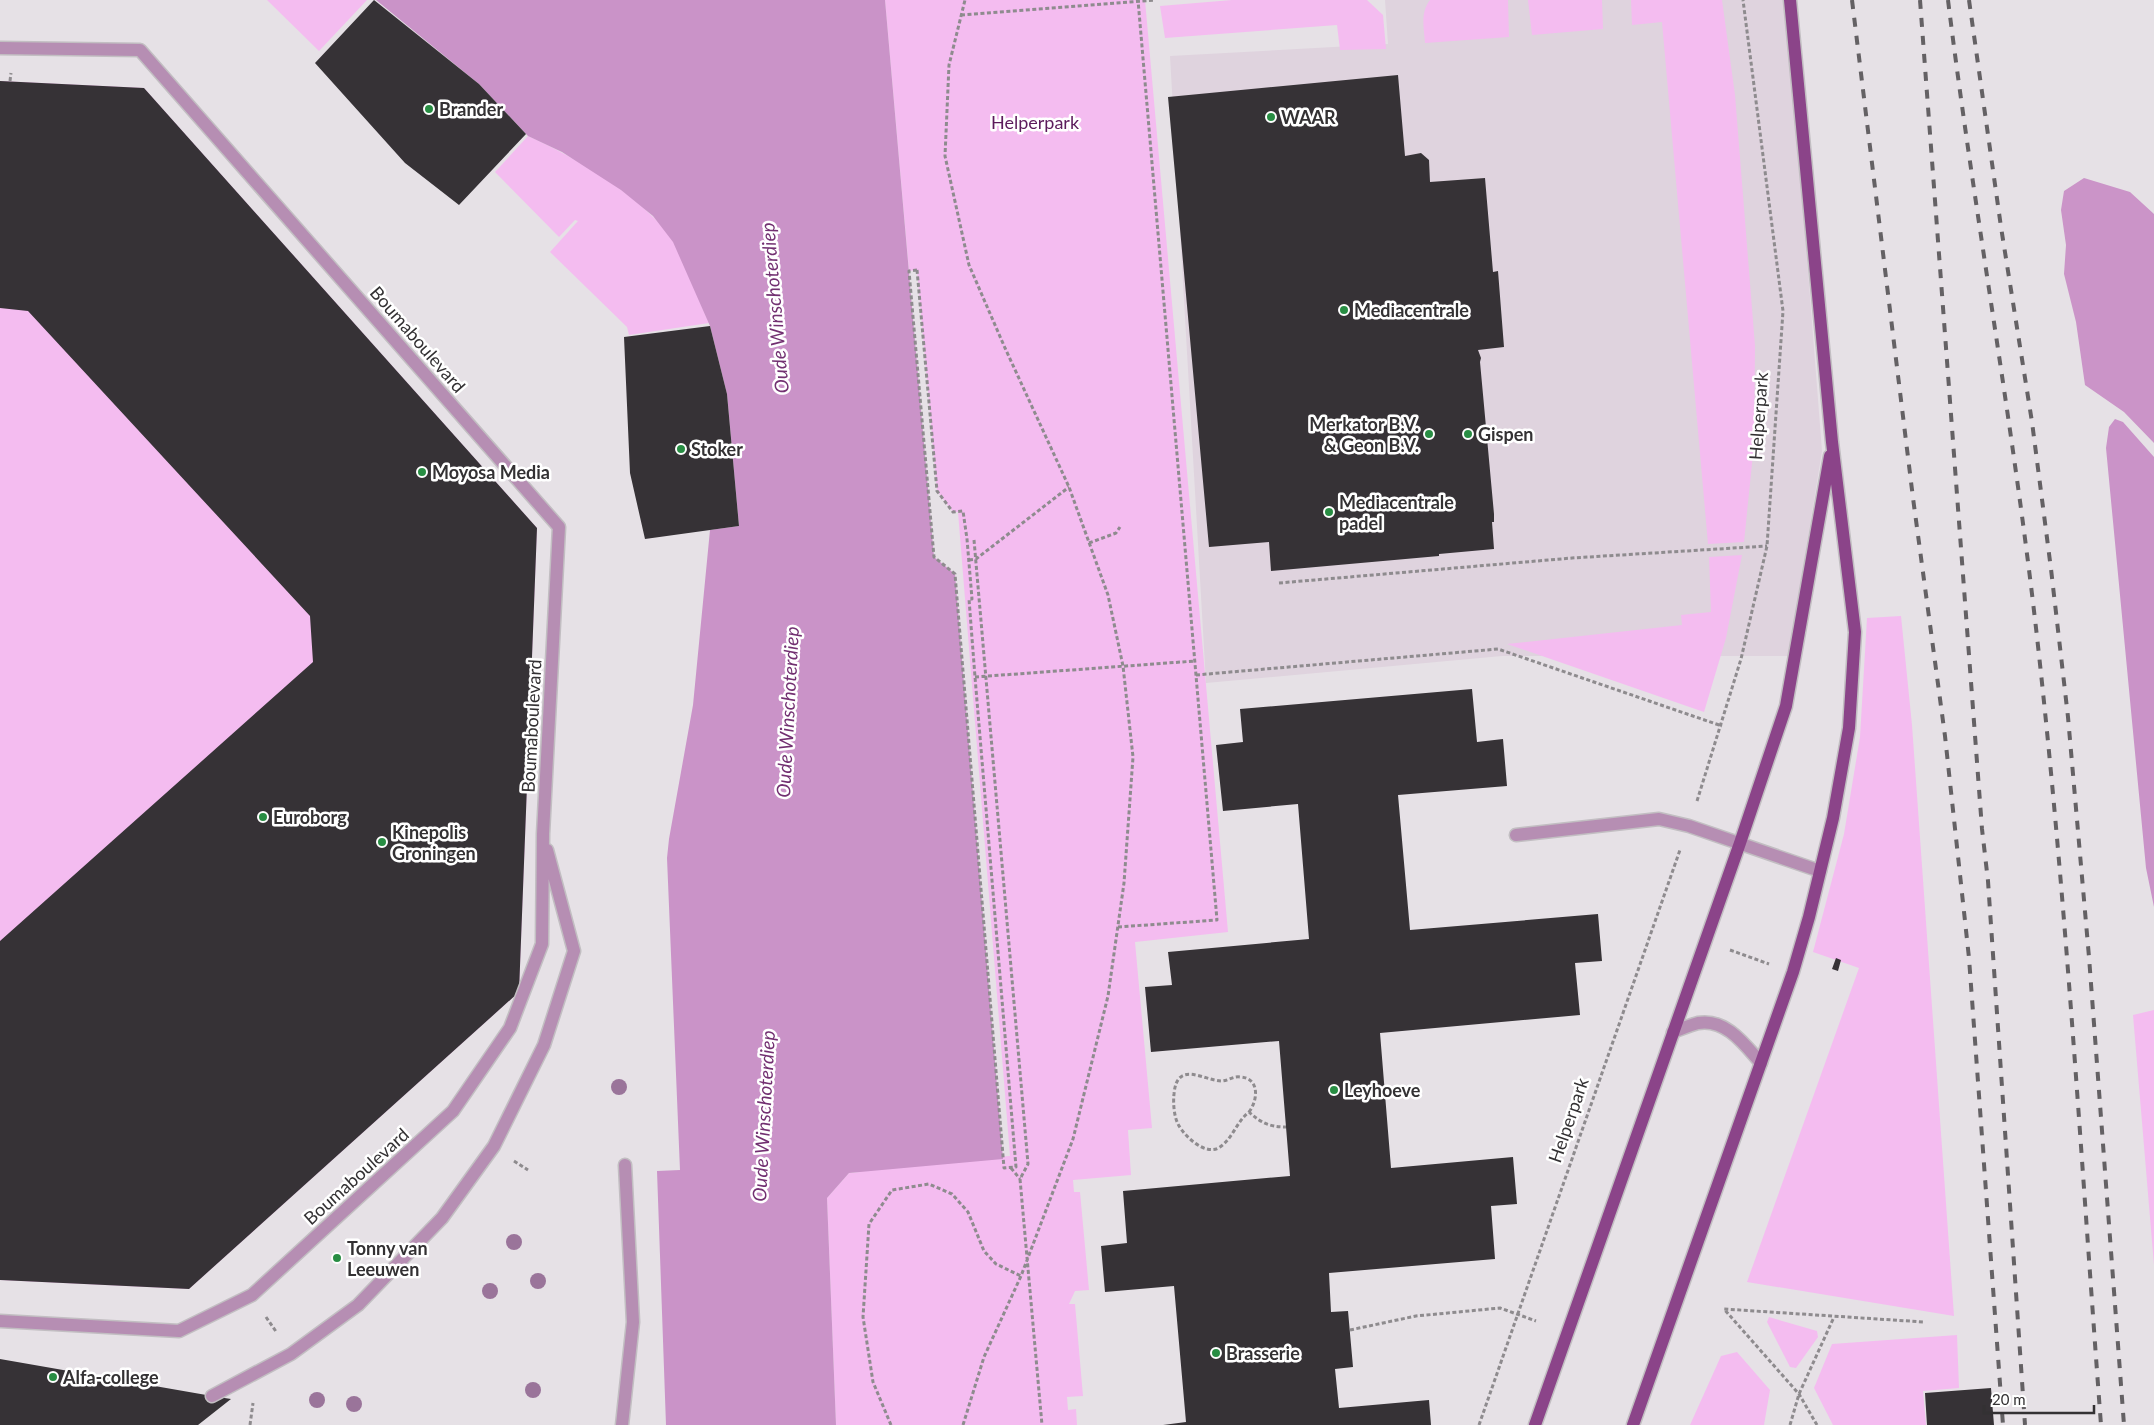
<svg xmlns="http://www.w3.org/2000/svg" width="2154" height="1425" viewBox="0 0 2154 1425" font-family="Lato,sans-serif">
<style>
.built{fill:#dfd3de}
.green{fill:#f4bcf0}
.forest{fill:#cb94c8}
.water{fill:#ca93c8}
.building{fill:#363236}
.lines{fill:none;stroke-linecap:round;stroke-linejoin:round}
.minor-casing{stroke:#c2bec2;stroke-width:15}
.major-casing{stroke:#c2bec2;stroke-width:15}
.path{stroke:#8e8b8e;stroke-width:3;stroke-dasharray:4 2.5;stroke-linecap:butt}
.minor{stroke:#b68eb3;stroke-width:12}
.major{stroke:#8b4489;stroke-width:12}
.rail{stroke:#646164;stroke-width:4;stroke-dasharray:9 9;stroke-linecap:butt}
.tree{fill:#9a749a}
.poi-dot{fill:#288d43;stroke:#fff;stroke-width:2}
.labels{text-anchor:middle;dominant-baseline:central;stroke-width:5;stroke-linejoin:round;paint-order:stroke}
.poi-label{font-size:18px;font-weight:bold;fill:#333133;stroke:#fff;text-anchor:start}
.park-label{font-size:18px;fill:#5c1b5c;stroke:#fff}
.street-label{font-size:18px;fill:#333133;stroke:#fff}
.water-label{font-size:19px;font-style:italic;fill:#723071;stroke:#fff}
</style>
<rect width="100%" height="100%" fill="#e6e1e6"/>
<path class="built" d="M1385,0H1787L1822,451L1789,656H1502L1206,683L1170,56L1388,44Z"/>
<path class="green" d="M267,0H367L319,51Z
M885,0H1145L1228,932L1135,942L1152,1128L1128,1130L1131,1175L1073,1180L1074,1192H1080L1089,1290L1075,1291L1069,1304H1075L1083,1396L1067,1397L1068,1410L1076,1409L1077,1425H836L827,1198L849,1173L860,1172L865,1166L1010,1156L958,512H953L937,491L917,270L909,271Z
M1232,0H1367L1383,15L1386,49L1340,50L1337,25L1165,38L1160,6Z
M1430,0H1508L1509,37L1425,43C1424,28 1420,13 1430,0Z
M1528,0H1602L1603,29L1532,35Z
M1631,0H1722L1735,95L1755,346L1754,444L1744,542L1708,544L1662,22L1632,25Z
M0,81L144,88L537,528L519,992L189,1289L0,1280Z
M528,136C573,156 649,200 674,243C688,267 697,297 709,323L629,335L627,327L550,252L578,221L575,220L559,237L495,172Z
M1742,555L1726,638L1704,712L1507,644L1682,625L1681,615L1711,612L1709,557Z
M1901,616L1912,725L1954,1316L1747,1282L1859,968L1813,952L1844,834L1860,737L1867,618Z
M2154,1010V1265L2133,1015Z
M1769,1317L1817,1331L1818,1337L1796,1368L1790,1367L1767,1322Z
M1957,1335L1959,1388L1923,1391L1926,1425H1833L1814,1388L1832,1344Z
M1737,1352L1770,1390L1764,1425H1690L1721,1356Z"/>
<path class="forest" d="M2084,178L2130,192L2154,214V443L2124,412L2085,385L2076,322L2064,274L2066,245L2061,210L2064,191Z"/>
<path class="water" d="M376,0H885L934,557L955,574L1003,1159L849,1173L827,1198L836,1425H666L657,1171L680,1170L667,858L669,839L693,705L710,530L739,526L727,394L710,326L673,242L653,216L621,190L562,152L528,136L479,84Z
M2115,419L2123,422L2154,457V907L2146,868L2106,448L2109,427Z"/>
<path class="building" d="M374,0L479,84L526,134L459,205L405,163L315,63Z
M1398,75L1405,156L1421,153L1429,160L1430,182L1485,178L1493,272L1498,271L1504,347L1478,350L1481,358L1480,362L1494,514V522H1492L1494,549L1439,554V556L1271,571L1269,542L1209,547L1168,97Z
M0,81L144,88L537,528L519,992L189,1289L0,1280V941L313,662L310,616L28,311L0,308Z
M710,326L727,394L739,526L645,539L630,473L624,337Z
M1472,689L1477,742L1503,739L1507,786L1398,795L1410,930L1598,914L1602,961L1575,963L1580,1015L1380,1033L1391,1168L1513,1157L1517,1204L1491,1206L1495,1259L1329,1273L1331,1312L1348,1311L1353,1367L1335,1369L1339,1408L1429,1400L1431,1425H1163L1186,1422L1174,1286L1105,1292L1101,1246L1127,1243L1123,1191L1290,1176L1279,1041L1151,1052L1145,987L1172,985L1168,952L1309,939L1298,804L1223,811L1216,745L1243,742L1240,709Z
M1836,958L1841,960L1838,971L1832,969Z
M0,1359L212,1396L231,1399L198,1425H0Z
M1991,1388L1994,1425H1927L1925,1393Z"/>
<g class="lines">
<defs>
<path id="minor" d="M0,48L140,50L559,527L543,834L542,944L510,1028L453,1111L252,1295L179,1331L0,1321
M1516,835L1659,819L1689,826L1820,871
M1673,1032C1681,1029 1690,1025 1698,1023C1726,1018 1745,1045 1761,1063
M212,1396L291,1354L358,1305L442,1218L494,1146L544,1045L574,951L547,850
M622,1425L633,1322L625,1165"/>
<path id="major" d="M1535,1425L1740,843L1786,706L1830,456
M1633,1425L1793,972L1809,917L1833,818L1849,728L1855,632L1832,442L1790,0"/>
</defs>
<use href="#minor" class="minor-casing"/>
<use href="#major" class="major-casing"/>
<path class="path" d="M961,15L1155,0
M10,81L11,73
M917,270L937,491L953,512L963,511L967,539L972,599H969L975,677L1016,1167L1004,1168L955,574L934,557L909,271Z
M974,540L1028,1164L1020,1179L1042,1425
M1089,543L1116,533L1120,527
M969,560L976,559L1069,487
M1279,583L1572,558L1767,546
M1196,675L1498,649L1722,726
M975,677L1195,661
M1697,801L1741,659L1767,546L1783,311L1743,0
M1118,927L1217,920L1138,0
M1730,950L1769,964
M1249,1112C1258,1100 1260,1078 1240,1077C1233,1076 1228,1081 1221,1081C1203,1080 1177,1060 1174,1094C1173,1103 1174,1116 1178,1124C1184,1136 1206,1157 1220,1147C1233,1138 1237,1121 1249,1112C1261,1123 1270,1127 1286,1127
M514,1161L528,1170
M1011,1168L1020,1179
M266,1317L277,1333
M1350,1330L1416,1316L1500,1308L1536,1321
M250,1425L253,1403
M891,1425L873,1382L863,1317L869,1224L892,1190L929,1184L952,1194L968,1212L984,1251L996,1264L1021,1276
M963,1425L984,1357L1021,1276L1073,1139L1108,996L1124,883L1133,757L1123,666L1108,595L1069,487L1005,348L969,265L945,156L949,65L965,0
M1479,1425L1680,850
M1790,1425L1799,1394L1834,1317
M1817,1425L1799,1394L1724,1309L1924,1322"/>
<use href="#minor" class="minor"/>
<use href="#major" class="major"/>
<path class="rail" d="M1852,0L1913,498L1945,736L1969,958L2003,1425
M1920,0L1982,829L1988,881L2025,1425
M1948,0C1974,210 2012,418 2036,628C2066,893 2081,1159 2101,1425
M1969,0L2001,227L2032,422L2051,569L2068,717L2089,957L2124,1425"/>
</g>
<g class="tree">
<circle cx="619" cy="1087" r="8"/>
<circle cx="514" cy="1242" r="8"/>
<circle cx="538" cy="1281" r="8"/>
<circle cx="490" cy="1291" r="8"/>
<circle cx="533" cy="1390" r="8"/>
<circle cx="317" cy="1400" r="8"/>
<circle cx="354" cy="1404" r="8"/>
</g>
<g class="poi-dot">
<circle cx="429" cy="109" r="5"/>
<circle cx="1271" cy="117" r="5"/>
<circle cx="1344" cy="310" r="5"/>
<circle cx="1429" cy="434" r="5"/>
<circle cx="1468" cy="434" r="5"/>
<circle cx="681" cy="449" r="5"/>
<circle cx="422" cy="472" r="5"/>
<circle cx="1329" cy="512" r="5"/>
<circle cx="263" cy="817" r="5"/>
<circle cx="382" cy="842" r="5"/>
<circle cx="1334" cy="1090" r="5"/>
<circle cx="337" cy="1258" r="5"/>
<circle cx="1216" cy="1353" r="5"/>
<circle cx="53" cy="1377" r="5"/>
</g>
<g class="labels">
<g class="poi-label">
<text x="439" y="109">Brander</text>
<text x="1281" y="117">WAAR</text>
<text x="1354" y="310">Mediacentrale</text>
<text x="1419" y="424" text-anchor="end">Merkator B.V.<tspan x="1419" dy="21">&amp; Geon B.V.</tspan></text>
<text x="1478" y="434">Gispen</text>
<text x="691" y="449">Stoker</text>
<text x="432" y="472">Moyosa Media</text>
<text x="1339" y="502">Mediacentrale<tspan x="1339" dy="21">padel</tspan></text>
<text x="273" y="817">Euroborg</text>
<text x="392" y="832">Kinepolis<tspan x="392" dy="21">Groningen</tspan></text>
<text x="1344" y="1090">Leyhoeve</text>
<text x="347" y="1248">Tonny van<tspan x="347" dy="21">Leeuwen</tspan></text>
<text x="1226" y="1353">Brasserie</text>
<text x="63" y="1377">Alfa-college</text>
</g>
<g class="park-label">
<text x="1035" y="122">Helperpark</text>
</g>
<g class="street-label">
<text transform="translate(418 339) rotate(49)">Boumaboulevard</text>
<text transform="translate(1758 416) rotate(-86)">Helperpark</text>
<text transform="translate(531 726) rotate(-87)">Boumaboulevard</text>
<text transform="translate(1568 1120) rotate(-71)">Helperpark</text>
<text transform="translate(356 1176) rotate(-42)">Boumaboulevard</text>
</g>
<g class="water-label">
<text transform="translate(774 308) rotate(-95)">Oude Winschoterdiep</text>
<text transform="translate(787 712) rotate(-87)">Oude Winschoterdiep</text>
<text transform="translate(763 1116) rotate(-87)">Oude Winschoterdiep</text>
</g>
</g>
<path d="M1984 1405v8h110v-8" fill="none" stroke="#333133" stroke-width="2.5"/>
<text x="1992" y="1405" font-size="15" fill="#333133" stroke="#ffffff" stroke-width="4" paint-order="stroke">20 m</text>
</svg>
